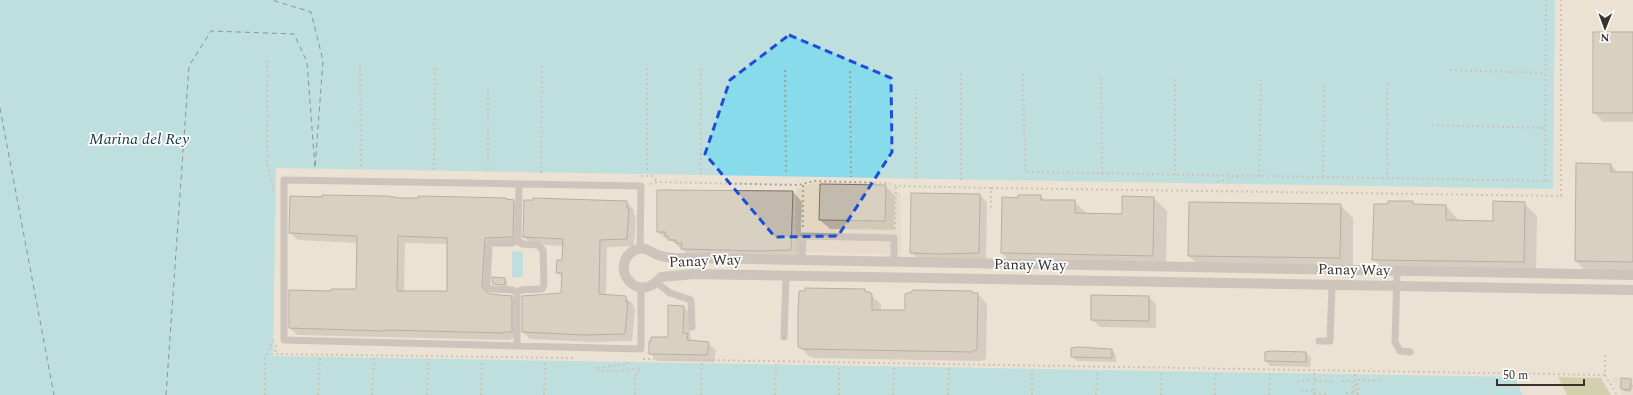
<svg xmlns="http://www.w3.org/2000/svg" width="1633" height="395" viewBox="0 0 1633 395" font-family="Spectral,serif">
<style>
.built{fill:#e2d6c1}
.green{fill:#b7bb7f}
.water{fill:#88dbea}
.shadow{fill:#0003;fill-rule:evenodd}
.lines{fill:none;stroke-linecap:round;stroke-linejoin:round}
.ferry{stroke:#113940;stroke-width:1;stroke-dasharray:5 4;stroke-linecap:butt}
.building{fill:#c2baac;stroke:#797265;fill-rule:evenodd}
.path{stroke:#a7a095;stroke-width:2;stroke-dasharray:2 3;stroke-linecap:butt}
.service{stroke:#a8a09e;stroke-width:7}
.minor{stroke:#a8a09e;stroke-width:10}
.marked{fill:none;stroke:#1d4ed8;stroke-width:3;stroke-dasharray:8 5;stroke-linejoin:round}
.labels{text-anchor:middle;dominant-baseline:central;stroke-width:3.5;stroke-linejoin:round;paint-order:stroke}
.street-label{font-size:15px;fill:#37332e;stroke:#fff}
.water-label{font-size:16px;font-style:italic;fill:#113940;stroke:#fff}
</style>
<rect width="100%" height="100%" fill="#ebe2d4"/>
<path class="built" d="M817,182L886,184L901,194V254L795,252L796,189Z
M1612,377H1633V395H1622Z"/>
<path class="green" d="M1558,377L1601,378L1611,395H1567Z"/>
<path class="water" d="M0,0H1555L1553,189L276,168L273,356L1514,377L1523,395H0Z
M512,251L523,252V277H512Z"/>
<path class="shadow" d="M1633,33V122H1603L1594,112Z
M1611,165L1619,173H1633V274H1589L1576,261Z
M885,186L895,196L894,230L830,229L820,220Z
M793,192L802,202L800,259L692,258L672,241H668L658,232Z
M980,195L987,202L986,260H919L911,252Z
M359,196L399,199L513,201L521,208L520,244L492,245L489,294L512,297L519,304V339L511,338V340L297,335L290,328L332,293L357,290L358,243L298,240L290,233L291,197ZM405,243L448,244V292H404Z
M1041,196L1045,201H1074L1087,214L1123,215L1154,198L1167,211L1166,269L1015,266L1002,253L1019,199Z
M627,202L634,210V214L636,216L634,246L607,247L606,295L625,297L633,304L635,310L632,341L592,342L530,339L523,332L562,294L563,278L557,272L563,261L564,246L531,244L524,237Z
M1413,202L1416,206H1446L1459,221L1494,222L1524,203L1537,216L1536,274L1386,272L1373,259L1389,205Z
M1190,203L1340,205L1353,218V271L1202,269L1189,256Z
M505,279L507,281V286L495,285L493,283Z
M865,290L881,304V311H906L971,292L978,294L987,304L986,359L981,361L814,358L809,356L799,346Z
M1148,296L1156,304V328L1100,327L1092,319Z
M684,307L691,314L690,338L695,342L708,343L716,350L714,362L657,361L650,353L668,338Z
M1072,349L1112,350L1116,355V362L1077,361L1072,357Z
M1306,353L1311,358L1310,367L1270,366L1266,361Z
M1630,380L1633,386L1631,392L1624,391L1622,389Z"/>
<g class="lines">
<path class="ferry" d="M0,108L54,395
M166,395L189,66L211,31L294,34L307,62L315,168L323,61L311,12L272,0"/>
</g>
<path class="building" d="M1593,32H1633V113H1593Z
M1576,163L1611,164V172H1633V262L1575,261Z
M820,184L886,185L885,221L819,220Z
M657,190L793,191L791,250L760,251L681,249L682,243H676V240H670L668,236H665V232H657Z
M911,193L980,194L979,253L939,254L910,253Z
M322,195L387,196L399,198H418V196L506,198V199L514,200L513,237L485,238L482,286L484,290L490,294L512,296V332H504V333L385,330V331L289,328V290L331,291V289H356L357,236L289,233L290,196L322,197ZM398,236L447,238V291H397Z
M1018,195H1041V200H1075V213L1122,214V196L1154,197L1153,256L1001,253L1002,197L1018,198Z
M533,198L627,201V208H629L627,239L600,240L599,294L626,296V302H628L625,334L584,335L522,332V296L561,293L562,273H556L557,260H562L563,239L523,237L524,200H533Z
M1388,201H1413V204L1446,205V220L1493,221V201L1525,202L1524,262L1372,260L1374,204H1388Z
M1189,202L1341,204L1340,258L1188,256Z
M492,277L505,278V285L493,284Z
M805,288L865,289V292H870L872,294V310H905V294L912,292V290L972,291V293H978L977,349L972,352L803,349L798,347V313L799,291H805Z
M1091,295L1149,296V321L1091,320Z
M668,305L684,306L683,333L688,334L687,340L709,342L707,355L649,354V341H651V337H668Z
M1078,347L1112,349V358L1071,357V348Z
M1271,351L1306,352V362L1265,361V352Z
M1621,378L1631,379V384L1629,390L1621,389Z"/>
<g class="lines">
<path class="path" d="M267,60V164L274,192
M360,64L361,169
M647,68V173
M701,68V175
M785,70L786,175
M1450,70L1545,73
M850,71L851,177
M961,73V180
M1023,74L1025,172L1552,181
M1101,77L1102,173
M1175,79V175
M1387,83V178
M488,88V172
M1432,125L1545,128
M434,170L435,65
M541,173L542,64
M641,176H652L658,182
M1259,176L1261,80
M1323,177L1324,82
M916,179V93
M1545,181L1546,0
M1217,182L1237,176
M650,184L658,182L798,185L815,181L887,183L896,186L991,188V208
M991,188L1561,196V0
M803,227V184
M895,229L896,186
M276,345L275,354L574,358
M1605,355V375L1617,395
M643,359L1605,375
M628,362V364L597,368L598,371H619L640,368L639,371L635,376V395
M1314,373V395
M1355,374L1356,390
M1297,381L1311,380
M1315,381H1333
M1342,381H1352L1353,391H1358
M1301,391H1314
M1314,393L1327,394
M1346,393H1358
M265,395V359L273,340
M318,395L320,357
M372,395L374,358
M427,395L428,359
M481,395L482,360
M544,395L545,361
M701,395L702,363
M775,395L776,364
M839,395V365
M893,395L894,367
M948,395L949,368
M1032,395V369
M1096,395L1097,370
M1161,395L1162,371
M1215,395L1216,372
M1269,395L1270,373
M1358,395V380L1383,381"/>
<path class="service" d="M640,249L641,186L284,180V340L641,349V288
M802,260L803,236L894,238V262
M1397,271L1395,342L1400,351L1410,352
M657,283L670,293L691,300L692,327
M517,294L513,290L491,289L487,286L489,245L491,243H512L518,240
M784,337L786,275
M1319,341H1330L1332,285
M517,346V293L521,290L542,289L544,285L543,250L538,245L522,244L518,240L519,184"/>
<path class="minor" d="M1633,275L692,258C683,258 671,259 661,256C652,254 646,245 635,250C607,265 637,307 661,277L694,274L1633,290"/>
</g>
<path d="M0 0H1633V395H0ZM789,35L891,78L892,152L838,236L775,237L705,154L730,80Z" fill="#ebe2d4" fill-opacity=".55" fill-rule="evenodd"/>
<path class="marked" d="M789,35L891,78L892,152L838,236L775,237L705,154L730,80Z"/>
<g class="labels">
<g class="street-label">
<text transform="translate(705 261) rotate(-2)">Panay Way</text>
<text transform="translate(1030 265) rotate(1)">Panay Way</text>
<text transform="translate(1354 270) rotate(1)">Panay Way</text>
</g>
<g class="water-label">
<text x="139" y="139">Marina del Rey</text>
</g>
</g>
<g transform="translate(1605 28) rotate(181)" stroke="#ffffff" stroke-width="3" paint-order="stroke">
<path d="M0-3L7 15L0 10L-7 15Z" fill="#37332e"/>
<text y="-6" font-size="11" font-weight="bold" text-anchor="middle" fill="#37332e">N</text>
</g>
<path d="M1497 379v6h87v-6" fill="none" stroke="#37332e" stroke-width="2"/>
<text x="1503" y="379" font-size="12" fill="#37332e" stroke="#ffffff" stroke-width="3" paint-order="stroke">50 m</text>
</svg>
